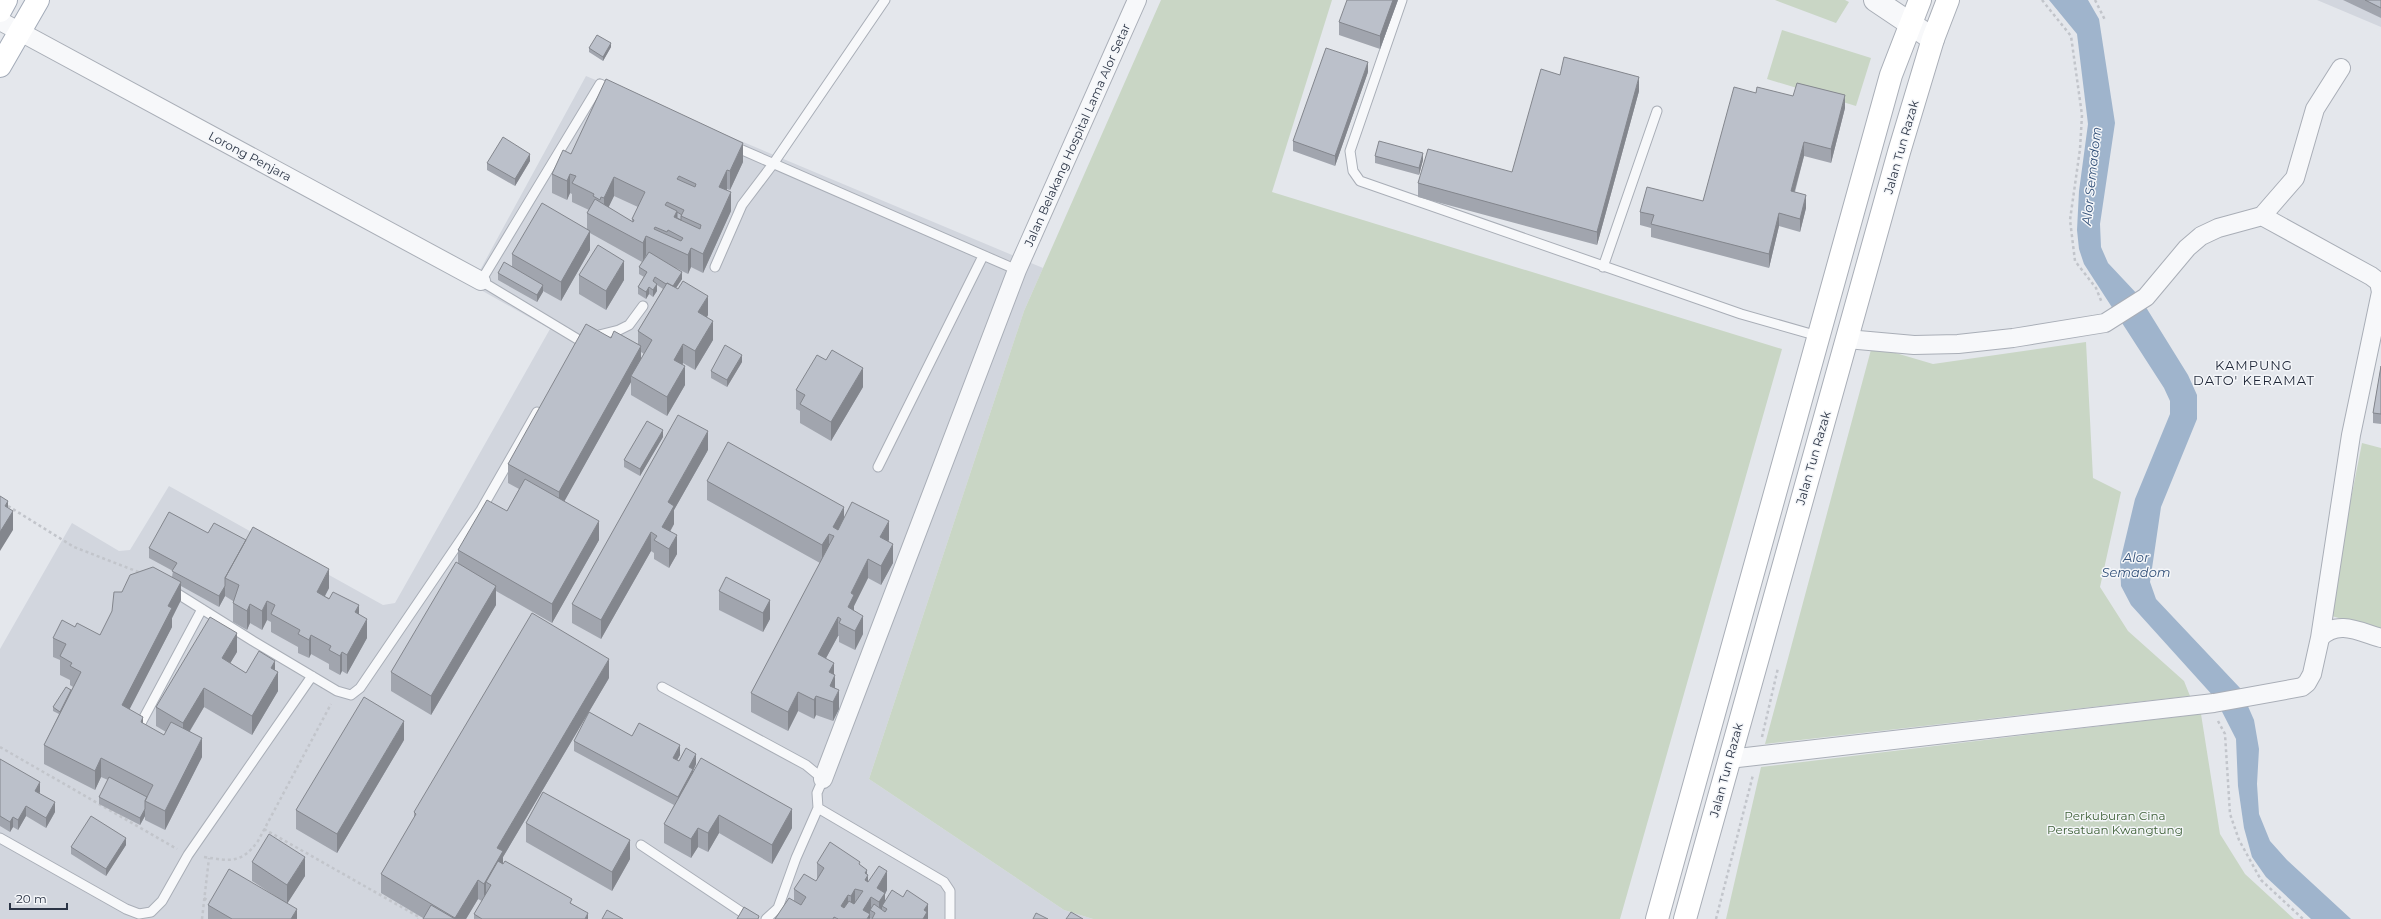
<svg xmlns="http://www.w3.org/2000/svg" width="2381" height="919" viewBox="0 0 2381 919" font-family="Montserrat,sans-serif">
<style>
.built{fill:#d2d6de}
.green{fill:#c9d6c5}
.water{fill:#9fb4cc}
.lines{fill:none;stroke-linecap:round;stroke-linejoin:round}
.service-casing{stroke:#a9aeb7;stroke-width:11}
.minor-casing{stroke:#a9aeb7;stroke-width:20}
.tertiary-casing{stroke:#a9aeb7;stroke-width:24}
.secondary-casing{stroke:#a9aeb7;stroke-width:24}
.primary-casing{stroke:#a3abb8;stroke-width:24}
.path{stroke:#c2c5cb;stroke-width:2.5;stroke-dasharray:3 3;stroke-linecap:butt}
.service{stroke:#f7f8fa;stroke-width:9}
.minor{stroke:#f7f8fa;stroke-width:18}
.tertiary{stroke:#f7f8fa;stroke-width:22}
.secondary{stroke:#fff;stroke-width:22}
.primary{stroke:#fff;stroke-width:22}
.wall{fill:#a1a5ae;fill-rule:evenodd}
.shaded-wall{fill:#83868d}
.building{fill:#bbc0ca;stroke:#83868d;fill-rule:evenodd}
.labels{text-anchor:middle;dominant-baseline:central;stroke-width:3;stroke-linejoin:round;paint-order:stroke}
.street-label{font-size:12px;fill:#2b3445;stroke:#f4f6f9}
.park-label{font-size:12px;fill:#3f6138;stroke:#f4f6f9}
.water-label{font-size:13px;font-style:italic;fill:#34527a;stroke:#f4f6f9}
.neighbourhood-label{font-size:13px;letter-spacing:1px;fill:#1d2536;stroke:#f4f6f9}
</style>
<rect width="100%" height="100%" fill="#e4e7ec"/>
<path class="built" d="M2317,0H2381V27Z
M586,76L1043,268L1024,311L869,779L1064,910L1093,919H0V649L72,523L119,551L130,550L169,486L383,605L395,603L550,329L472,285Z"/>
<path class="green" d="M1161,0H1332L1272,192L1782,349L1620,919H1093L1064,910L869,779L1024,311Z
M1775,0H1845L1849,2L1836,23Z
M1782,30L1871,58L1856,106L1767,79Z
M2086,342L2093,478L2121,492L2100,587L2128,631L2184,681L2190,696L1765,744L1872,346L1933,364Z
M2362,443L2381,448V630L2328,615Z
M2201,714L2220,834L2245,874L2294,919H1726L1761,767Z"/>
<path class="water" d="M2049,0H2088L2099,19L2115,123L2100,224L2101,247L2108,263L2139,296L2188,375L2197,395V419L2161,507L2150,582L2156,599L2240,688L2254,720L2259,749L2257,784L2259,814L2270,841L2287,860L2351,919H2311L2266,877L2252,857L2244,828L2238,786L2236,739L2215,698L2131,605L2121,586L2120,562L2135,499L2170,414V401L2164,388L2084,264L2079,249L2077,230L2079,191L2088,124L2077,34Z"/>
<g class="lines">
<defs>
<path id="service" d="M1402,0L1350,151L1353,171L1360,181L1741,314L1818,336
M614,90L600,84L481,281L579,340L619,330L629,325L643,306
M733,146L1017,270
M715,267L742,205L773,164L885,0
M1603,267L1657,111
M878,467L983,256
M170,589L253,641L337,691L351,695L360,688L481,510L537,412
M662,687L806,765L823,779L817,793L818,808L796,858L778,908L766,919
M140,725L202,609
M818,808L944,882L950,891V919
M0,838L126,909L139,914L151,912L162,901L188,855L312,676
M641,845L752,919"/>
<path id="minor" d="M0,21L481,281
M1847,339L1914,345L1958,344L2013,338L2105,323L2146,297L2187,248L2201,236L2218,228L2262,216L2295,178L2315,109L2341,68
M2320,638C2337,619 2360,632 2381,638
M1729,759L2214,703L2302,687L2307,683L2312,674L2320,638L2351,435L2381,292L2379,282L2371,276L2262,216
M823,779L1017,270L1137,0"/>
<path id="tertiary" d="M1875,0L1933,39"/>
<path id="secondary" d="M1657,919L1891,75L1920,0
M1685,919L1899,152L1933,39L1948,0"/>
<path id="primary" d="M0,11L6,0
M0,66L38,0"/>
</defs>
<use href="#service" class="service-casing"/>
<use href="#minor" class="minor-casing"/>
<use href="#tertiary" class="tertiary-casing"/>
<use href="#secondary" class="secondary-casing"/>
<use href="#primary" class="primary-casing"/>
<path class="path" d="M2042,0L2071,36L2082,115L2080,149L2070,220L2075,261L2096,288L2102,303
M2095,0L2105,20
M8,506L74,547L141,573
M2218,721L2225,734L2230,814L2239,840L2261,880L2303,919
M1762,737L1778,668
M0,747L177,849
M264,829L419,917L418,919
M204,857C231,861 241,864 258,841L331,704
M204,898L212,903
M202,919L209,858
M1716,919L1753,775"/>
<use href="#service" class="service"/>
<use href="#minor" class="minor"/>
<use href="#tertiary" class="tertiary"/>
<use href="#secondary" class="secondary"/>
<use href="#primary" class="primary"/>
</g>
<path class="wall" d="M1398,0L1380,49L1339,35V22Z
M2343,0H2381V18Z
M611,47L603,61L589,52V48Z
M1368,72L1335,166L1293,151V141Z
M1560,75L1639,91L1597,245L1418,197V183L1512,172Z
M1756,93L1793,96L1845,108L1831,163L1804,156L1795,192L1806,208L1800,232L1779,226L1769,268L1651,237V228L1640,225V212L1703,201Z
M571,154L743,162L730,190L727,189V190L731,211L703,273L691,267L688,274L676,268L682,279L676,288L708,315L707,317L713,340L695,370L683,363L682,365L685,385L667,416L631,395V382L564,501L599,540L552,623L496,591V605L431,715L391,691V672L458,563V550L507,511L519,489L508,483V464L611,338L638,344V331L663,289L657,285V291L653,297L649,294L646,299L638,294V287L644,277L639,274V267L642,262L590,233V250L561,301L543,291L537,302L498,280V273L512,267V254L587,229V213L589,210L572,202V194L570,193L567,200L552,193V174ZM614,196L638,207L632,219V222L608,207ZM641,352L644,354L641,359Z
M1375,156L1423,160L1419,175L1375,163Z
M530,161L515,186L487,170V163Z
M579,275L624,280L606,310L579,294Z
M742,362L727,387L711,378V371Z
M2381,366V424L2373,423V413Z
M863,387L831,441L800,423V411L796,409V390Z
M663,437L640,476L624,467V460Z
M708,450L674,510V524L670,532L677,554L669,568L654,559V553L651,551L601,639L572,623V604Z
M707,481L844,518L889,540L888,541L893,563L881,585L868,578L854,606V611L863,634L855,650L839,642V636H838L826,658L834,675L835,689L839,709L833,721L816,715L814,719L798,711L788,731L751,712V693L820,563L707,500Z
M208,533L329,588L325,596L359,614L367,638L347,674L342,671L340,675L329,669V664L311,654L309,658L298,653V647L271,632V622L267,620L262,630L250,623L247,630L233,622V601L225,596L219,607L181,586V600L172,618V627L129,709L143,724L164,735L166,732L156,726V707L237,652L230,663L246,673L275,671L278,691L252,735L204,707L190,731L202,757L165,830L145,820V816L140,825L99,804V797L108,780L101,777L95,790L44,764V745L59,714L53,711V707L71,690L73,687L70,685V680L60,675V660L53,657V638L75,627L100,635L122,592L172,577L173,571L149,558V548Z
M719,591L770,600V619L763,632L719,610Z
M609,678L503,857V864L572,904L588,919H474V914L482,901L478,899L466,919L423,918L381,893V874L414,818V812Z
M632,736L680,755L677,760L679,761L696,764L693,771V773L792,828L772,864L719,833L708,852L698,847L691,858L664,843V824L674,805L574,751V741Z
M404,740L337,853L296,829V810Z
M0,759L40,792L39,793L55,812L46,828L26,816L18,830L13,827L10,832L0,826Z
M526,823L630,859L612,891L526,842Z
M126,845L106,876L71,854V847Z
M252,862L305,876L287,903L297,919H208V905L278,898L252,881Z
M817,863L860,865L867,874L868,882L887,890L885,894V901L928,919H775L794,901V889L816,881L817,880Z"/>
<path class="shaded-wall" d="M1393,0H1398L1380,49V36Z
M611,43V47L603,61V57Z
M1368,62V72L1335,166V156Z
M1639,77V91L1597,245V232Z
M1845,95V108L1831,163V149Z
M1804,142V156L1791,204V191Z
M743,143V162L730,190V171Z
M1423,153V160L1419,175V168Z
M530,154V161L515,186V179Z
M727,170V189L719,206V187Z
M570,174V193L567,200V181Z
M614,177V196L604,217V198Z
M731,192V211L703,273V254Z
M1806,195V208L1800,232V219Z
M677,211V224L674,217Z
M1779,213V226L1769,268V254Z
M590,231V250L561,301V282Z
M646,236V255L643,262V243Z
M691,248V267L688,274V255Z
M624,261V280L606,310V291Z
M682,272V279L672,294V287Z
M657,284V291L653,297V290Z
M543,285V292L537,302V295Z
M649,287V294L646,299V292Z
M708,296V315L698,331V312Z
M713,321V340L695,370V351Z
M683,344V363L674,379V360Z
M641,346V365L631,376V382L559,511V492Z
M742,355V362L727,387V380Z
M685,366V385L667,416V397Z
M863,368V387L831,441V422Z
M663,430V437L640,476V469Z
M708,431V450L674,510V524L662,545V527L668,502Z
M8,501V518L13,511V530L0,551V532L5,506Z
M844,507V526L834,536L833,527Z
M599,521V540L552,623V604Z
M889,521V540L880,556V537Z
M651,532V551L601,639V620Z
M829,534V553L822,564V545Z
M677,535V554L669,568V549Z
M893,544V563L881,585V566Z
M868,559V578L854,606V614L848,607L851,593Z
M329,569V588L317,611V592Z
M181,582V600L172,618V627L122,724V705L168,606Z
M225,586V596L219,607V596Z
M496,586V605L431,715V696Z
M770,600V619L763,632V613Z
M267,601V620L262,630V611Z
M250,604V623L247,630V611Z
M359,605V624L355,612Z
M863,616V634L855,650V631Z
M838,617V636L818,673V654Z
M367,619V638L347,674V655Z
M237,633V652L222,677V658Z
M311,635V654L309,658V640Z
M342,652V671L340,675V656Z
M609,659V678L503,857V870L491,885L486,882V899L484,902V884L497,848Z
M275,661V676L278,672V691L252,735V716L271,668Z
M834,663V678L835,675V694L831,702L829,672Z
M204,688V707L183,742V723Z
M839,690V709L833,721V702Z
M798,692V711L788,731V712Z
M816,696V715L814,719V700Z
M143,717V735L141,722Z
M404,721V740L337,853V834Z
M202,738V757L165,830V811Z
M680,745V755L673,768V758Z
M696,754V764L693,771V779L678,807V797L689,767Z
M101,758V777L95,790V771Z
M40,782V792L35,801V791Z
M55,802V812L46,828V818Z
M26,806V816L18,830V820Z
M145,809V816L140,825V818Z
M792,809V828L772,864V845Z
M719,815V833L708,852V833Z
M13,817V827L10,832V822Z
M698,828V847L691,858V839Z
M126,838V845L106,876V869Z
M630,840V859L612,891V872Z
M305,857V876L287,904V885Z
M867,870V877L868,875V894L865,899V873Z
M887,871V890L885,894V908L882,906V916L879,919V902L877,888Z
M478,880V899L466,919H455V918Z
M855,889V908L851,915V896Z
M848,895V914L841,906Z
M871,897V911L870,910V919H863V910Z
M928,904V919H923L924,910Z
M297,909V919H291Z
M588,913V919H585Z"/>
<path class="building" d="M1347,0H1393L1380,36L1339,22Z
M2365,0H2381V8Z
M597,35L611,43L603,57L589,48Z
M1326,48L1368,62L1335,156L1293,141Z
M1564,57L1639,77L1597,232L1418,183L1428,149L1512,172L1541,69L1560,75Z
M606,79L743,143L730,171L727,170L719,187L731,192L703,254L691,248L688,255L646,236L643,243L587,213L595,199L633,222L634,220L632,219L645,192L614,177L604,198L601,197L600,200L593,196L594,194L572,183L576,176L570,174L567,181L552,174L563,150L571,154ZM679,176L696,184L695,187L677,179ZM667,202L684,210L681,216L701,225L700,229L674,217L677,211L665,205ZM655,227L667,232L668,230L683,238L681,241L654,229Z
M1797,83L1845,95L1831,149L1804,142L1791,191L1806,195L1800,219L1779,213L1769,254L1651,224L1654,215L1640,212L1647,187L1703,201L1734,87L1756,93L1757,87L1793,96Z
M503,137L530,154L515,179L487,163Z
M1379,141L1423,153L1419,168L1375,156Z
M542,203L590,231L561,282L512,254Z
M677,212L682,215L681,216V220L677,218Z
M598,245L624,261L606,291L579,275Z
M649,252L682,272L673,286L667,283L666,284L655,277L653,281L657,284L653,290L649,287L646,292L638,287L647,272L639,267Z
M504,262L543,285L537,295L498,273Z
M683,281L708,296L698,312L713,321L695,351L683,344L674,360L685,366L667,397L631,376L652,340L638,331L667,283L678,289Z
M586,324L611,338L614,331L641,346L559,492L508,464Z
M725,345L742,355L727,380L711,371Z
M832,350L863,368L831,422L800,404L805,395L796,390L817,355L826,360Z
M2381,366V414L2373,413Z
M678,415L708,431L668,502L674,506L662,527L677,535L669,549L654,540L657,536L651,532L601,620L572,604Z
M647,421L663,430L640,469L624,460Z
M728,442L844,507L833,527L838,530L852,502L889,521L880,537L893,544L881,566L868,559L851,593L854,595L848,607L863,616L855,631L839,623L841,619L838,617L818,654L834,663L829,672L835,675L830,686L839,690L833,702L816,696L814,700L798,692L788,712L751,693L834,536L829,534L822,545L707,481Z
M525,479L599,521L552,604L458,550L487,500L507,511Z
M0,496L8,501L5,506L13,511L0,532Z
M169,512L208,533L214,523L246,540L225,578V586L219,596L172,571L177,563L149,548Z
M253,527L329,569L317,592L329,599L333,592L359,605L355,612L367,619L347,655L342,652L340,656L329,650L331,646L311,635L309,640L298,634L300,630L271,614L275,605L267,601L262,611L250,604L247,611L233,603L239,585L225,578Z
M456,562L496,586L431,696L391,672Z
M153,567L181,582L168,606L172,608L122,705L143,717L141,722L164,735L171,722L202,738L165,811L145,801L153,785L101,758L95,771L44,745L81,672L70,666L72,663L60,656L66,644L53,638L62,620L75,627L77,623L100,635L112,611L114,592H122L130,575Z
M726,577L770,600L763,613L719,591Z
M532,613L609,659L497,848L503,851L484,884L478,880L455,918L381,874L416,814L414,812Z
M210,617L237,633L222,658L246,673L259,651L275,661L271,668L278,672L252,716L204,688L183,723L156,707Z
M66,687L71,690L60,712L53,707Z
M364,697L404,721L337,834L296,810Z
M589,712L632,736L639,723L680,745L673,758L679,761L686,748L696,754L689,767L693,769L678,797L574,741Z
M701,758L792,809L772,845L719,815L708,833L698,828L691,839L664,824Z
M0,759L40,782L35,791L55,802L46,818L26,806L18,820L13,817L10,822L0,816Z
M109,777L147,797L145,801V809L140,818L99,797Z
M543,792L630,840L612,872L526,823Z
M91,816L126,838L106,869L71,847Z
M269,834L305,857L287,885L252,862Z
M830,842L860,862L859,864L867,870L865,873L868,875L865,880L868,882L879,866L887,871L877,888L885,893L879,902L871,897L863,910L870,914L867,919H837H838L834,917L833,919H775L789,898L801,905L806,897L794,889L804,874L816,881L824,868L817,863ZM855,889L863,891L854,904L849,901L844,908L841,906L848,895L851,896Z
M498,861L503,864L505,861L572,899L570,903L588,913L585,919H482L474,914L491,885L486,882Z
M229,869L297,909L291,919H232L208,905Z
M892,890L903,897L907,890L928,904L924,910L927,912L923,919H872L875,913L870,910L874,904L885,912L887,909L882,906Z
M431,905L455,919H423Z
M744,907L759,916L758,919H737Z
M607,910L623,919H602Z
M1071,912L1083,919H1066Z
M1036,913L1048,919H1033Z"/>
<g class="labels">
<g class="street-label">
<text transform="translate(1077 135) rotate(-66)">Jalan Belakang Hospital Lama Alor Setar</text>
<text transform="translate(1901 147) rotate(-74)">Jalan Tun Razak</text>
<text transform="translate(250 156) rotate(28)">Lorong Penjara</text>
<text transform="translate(1813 458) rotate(-74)">Jalan Tun Razak</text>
<text transform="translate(1726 770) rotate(-75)">Jalan Tun Razak</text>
</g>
<g class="park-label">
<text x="2115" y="815">Perkuburan Cina<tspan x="2115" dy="14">Persatuan Kwangtung</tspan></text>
</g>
<g class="water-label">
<text transform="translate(2091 176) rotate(-84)">Alor Semadom</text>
<text x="2136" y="557">Alor<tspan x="2136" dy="15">Semadom</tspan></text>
</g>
<g class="neighbourhood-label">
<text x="2254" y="365">KAMPUNG<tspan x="2254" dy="15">DATO' KERAMAT</tspan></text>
</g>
</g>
<path d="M10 903v6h57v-6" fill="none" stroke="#2b3445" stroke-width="2"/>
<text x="16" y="903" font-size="12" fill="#2b3445" stroke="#f4f6f9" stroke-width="3" paint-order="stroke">20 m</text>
</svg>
